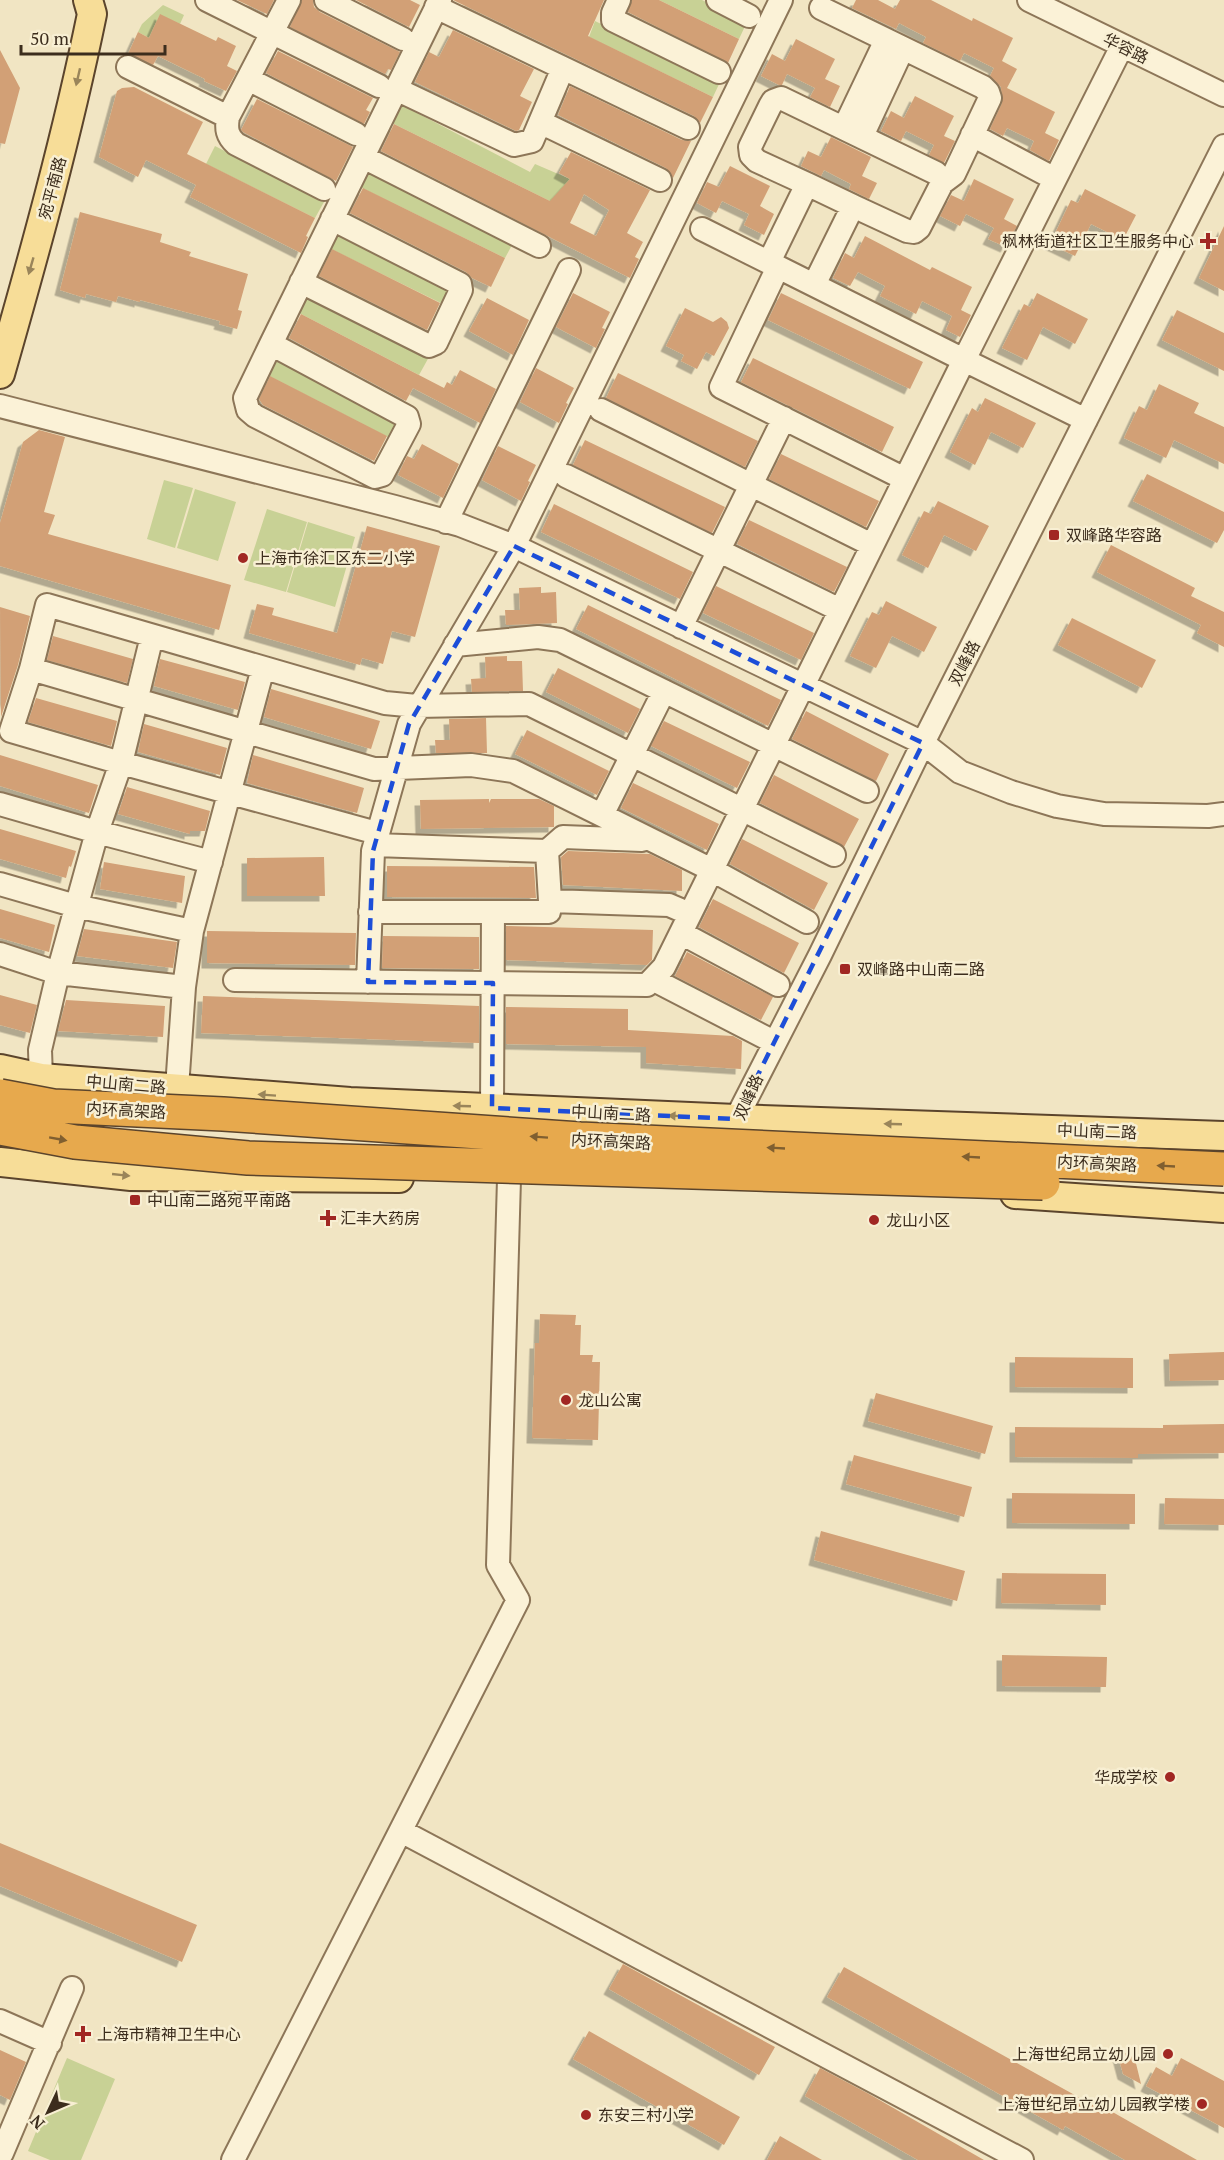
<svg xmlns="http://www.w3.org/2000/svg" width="1224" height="2160" viewBox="0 0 1224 2160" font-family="'PT Serif','Noto Sans SC',serif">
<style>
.green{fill:#c8d195}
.building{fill:#d2a076;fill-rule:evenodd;filter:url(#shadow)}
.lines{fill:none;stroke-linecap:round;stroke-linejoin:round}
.minor-casing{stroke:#8d7658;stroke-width:26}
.major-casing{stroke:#5b442c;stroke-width:32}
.minor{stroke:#fbf2d7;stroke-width:22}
.major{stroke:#f7dd98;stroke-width:28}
.highway-bridge-casing{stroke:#5b442c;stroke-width:36;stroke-linecap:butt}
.highway-bridge{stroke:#e7a94d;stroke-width:33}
.oneway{fill:#9a855a}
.oneway2{fill:#805f30}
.marked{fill:none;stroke:#1d4ed8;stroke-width:4.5;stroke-dasharray:12 8;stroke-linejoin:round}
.poi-dot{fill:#a12723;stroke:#f8efd3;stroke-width:2}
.labels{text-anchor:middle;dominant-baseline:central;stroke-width:5;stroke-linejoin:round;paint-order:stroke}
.street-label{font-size:16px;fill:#3c2d1d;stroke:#f8efd3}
.poi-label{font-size:16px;fill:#3c2d1d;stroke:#f8efd3;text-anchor:start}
</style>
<defs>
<filter id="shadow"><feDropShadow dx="-5.5" dy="5.5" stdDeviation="0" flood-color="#0004"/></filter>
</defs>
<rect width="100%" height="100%" fill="#f1e5c3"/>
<path class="green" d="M659,0H702L747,22L739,39Z
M163,5L184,15L180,24L160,15L149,38L138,32L142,24Z
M595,21L720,82L713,97L589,37Z
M400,104L530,172L535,164L570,179L566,184L574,213L390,122Z
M215,146L324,202L315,218L206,164Z
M369,169L513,243L505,258L360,187Z
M336,231L451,289L445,305L329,248Z
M308,295L429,357L419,375L299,313Z
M278,358L398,421L390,438L269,376Z
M164,480L193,488L175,548L147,539Z
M195,489L236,502L218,561L177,548Z
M267,509L307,522L286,592L244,580Z
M308,522L355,537L335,607L287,592Z
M67,2058L115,2079L81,2160H50L28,2151Z"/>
<path class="building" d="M237,0H274L267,14Z
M302,0H313L314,7L320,12L400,52L391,70L388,69L385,74L290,27Z
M356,0H410L420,5L409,27Z
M453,0H604L588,36L713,97L700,123L694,116Z
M632,0H659L739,39L728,63L628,12Z
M856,0H878L895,9L900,0H931L972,21L973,18L1013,38L1002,61L1017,69L1007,88L1055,112L1045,133L1059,140L1049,161L1030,150L1034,141L1007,128L1003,136L990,129L1002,103L1001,87L990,76L994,68L964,53L960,61L923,43L926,37L899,23L896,29L852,8Z
M160,14L216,41L218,37L236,46L227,66L237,71L226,91L204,81L205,79L158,56L153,65L128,54L138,32L149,38Z
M453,30L534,69L520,96L532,102L519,130L516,131L415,82L429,52L439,57Z
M796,39L835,59L825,79L840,86L830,107L810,97L815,88L787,74L782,85H779L761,76L772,54L785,61Z
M0,50L20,88L5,144L0,143Z
M278,51L373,98L366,110L370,112L364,124L266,73Z
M570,86L682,140L691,141L673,178L666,168L558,115Z
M134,87L203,122L187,154L315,218L306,236L308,237L301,253L190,197L196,185L146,160L138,177L99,157L117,91L122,88Z
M915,96L954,116L944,136L955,141L944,163L929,155L934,145L906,131L901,141L881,131L891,111L904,118Z
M257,99L353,147L336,181L243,132L241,130Z
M394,124L550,201L570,179L559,173L571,152L650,190L627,233L643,242L635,257L639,259L630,278L381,151ZM584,194L609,210L596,236L570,223Z
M831,137L871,157L862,176L877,183L869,199L849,189L851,184L824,170L821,176L801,166L808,151L821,157Z
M730,166L770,186L760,206L774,214L764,235L744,225L749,214L722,201L716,213L697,203L707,182L719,187Z
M974,179L1014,199L1004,219L1017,226L1006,247L988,239L994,228L966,214L960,226L940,216L951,195L964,201Z
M363,188L505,258L491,287L472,278L466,272L350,213Z
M1085,189L1136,215L1123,240L1091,224L1075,256L1050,244L1071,200L1078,203Z
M80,212L162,234L160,242L191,252L189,256L248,274L238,310L242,311L237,329L219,324L220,321L140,300V302L118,296L116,302L86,294L85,298L60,290Z
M1224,226V291L1199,278Z
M865,236L930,270L932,267L972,287L961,310L971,315L960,337L946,330L952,316L922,301L916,314L880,296L885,286L858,272L850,286L833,278L845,253L854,258Z
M332,249L440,303L427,330L319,276Z
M573,293L610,312L602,328L605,329L596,348L556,327Z
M781,293L923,362L910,389L768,320Z
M1037,293L1088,319L1075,344L1043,327L1027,360L1002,348L1024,304L1030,307Z
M487,298L529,320L513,355L469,331Z
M685,308L713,322L721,317L727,322L729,328L714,356L706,352L697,369L681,361L684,355L666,346Z
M1177,310L1224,333V371L1162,340Z
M301,314L444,388L447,382L452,385L460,370L496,389L480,423L413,388L406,401L289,338Z
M753,358L894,427L882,452L741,382Z
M536,368L574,388L566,403L568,404L559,423L520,402Z
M618,373L758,441L745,467L606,398Z
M270,376L387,436L374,461L263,405L259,399Z
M1159,384L1199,403L1194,413L1224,427V464L1174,440L1166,458L1124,438L1139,406L1147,410Z
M985,398L1036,423L1023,448L991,432L975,465L950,452L972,408L978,412Z
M39,430L65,437L44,512L55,515L48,534L231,585L219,630L0,566V523L23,442Z
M585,440L725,507L712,533L573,465Z
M422,444L459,464L443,498L398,475L407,456L414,459Z
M498,446L536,465L528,481L530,482L521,501L482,480Z
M781,454L879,501L866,527L769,479Z
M1147,474L1224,512V530L1217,543L1133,501Z
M938,501L989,526L976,551L944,535L928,568L902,555L924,511L931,514Z
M554,504L693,572L680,599L541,532Z
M749,520L847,567L834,592L737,544Z
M367,526L440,546L415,637L392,631L383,664L362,658L360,665L249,633L257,604L274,608L272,615L337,633Z
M1111,545L1195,588L1191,596L1224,612V647L1197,633L1201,625L1097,572Z
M716,586L814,633L801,660L703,613Z
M541,587V593L556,592L557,623L506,625L505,610H520L519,588Z
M886,601L937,627L924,652L892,636L876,668L850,656L872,612L879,615Z
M588,605L781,700L768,726L576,629Z
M0,607L30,616L18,665L1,717Z
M1072,618L1156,660L1142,688L1058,645Z
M53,636L133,659L127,683L47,660Z
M507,656V661H522L523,691L472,692L471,679L486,678L485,657Z
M160,659L245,682L238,710L154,686Z
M558,668L640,709L628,733L546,692Z
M271,689L380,721L371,749L264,717Z
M36,698L117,721L111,746L28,722Z
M806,711L889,754L876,781L792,739Z
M486,718L487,753H436L435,740H450L449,719Z
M664,721L750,762L737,788L651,746Z
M144,724L227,748L220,775L138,752Z
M527,730L609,771L597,795L515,754Z
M0,755L98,785L89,813L0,786Z
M253,755L364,788L357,813L247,783Z
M774,775L859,819L844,847L760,803Z
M633,783L719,824L707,850L621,808Z
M127,787L210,811L205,831H190V834L118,814Z
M489,799V803L491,799H539L554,806V827L421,829L420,800Z
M0,829L76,851L71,867L69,866L66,878L0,859Z
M742,839L828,883L814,910L730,864Z
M568,851L650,854L682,870V891L563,885L561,857Z
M324,857L325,896H247V858Z
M104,862L185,876L182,903L100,889Z
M387,866L534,867L536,898L387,897Z
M713,899L799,943L784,973L699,927Z
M0,909L55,925L49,952L0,938Z
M506,926L653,930L652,960L647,965L506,960Z
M84,929L177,942L173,968L77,956Z
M207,931L356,933L355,965L207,963Z
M383,936L479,937V969L382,968Z
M687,952L773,997L761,1020L675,976Z
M0,995L37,1005L30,1033L0,1025Z
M203,996L479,1006V1043L201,1033Z
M66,1000L165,1006L163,1037L58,1031Z
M506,1007L628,1009V1030L733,1036L742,1041L741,1069L646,1063V1047L506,1044Z
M540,1314L576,1315L575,1325H581L580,1355H593L592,1362H600L598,1440L532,1438L535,1343H539Z
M1224,1352V1380L1170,1381L1169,1354Z
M1015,1357L1133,1358V1388L1015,1387Z
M876,1393L993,1426L985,1454L868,1421Z
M1224,1424V1453L1138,1454V1458L1015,1457V1427L1163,1428V1425Z
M854,1455L972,1487L964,1517L846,1484Z
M1012,1493L1135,1494V1524L1012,1523Z
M1165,1498L1224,1499V1525L1164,1524Z
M821,1531L965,1571L957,1601L814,1560Z
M1002,1573L1106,1574V1605L1001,1603Z
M1002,1655L1107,1657L1106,1687L1002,1686Z
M0,1843L197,1925L182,1962L0,1886Z
M623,1964L775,2047L759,2075L609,1989Z
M844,1967L1100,2109L1102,2106L1197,2160H1125L1065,2126L1063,2130L827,1997Z
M589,2031L740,2117L724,2145L573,2059Z
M0,2050L26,2062L10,2100L0,2095Z
M1133,2051L1141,2084L1123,2074L1118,2055Z
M1181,2058L1224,2081V2128L1146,2086L1156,2067L1172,2076Z
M820,2068L869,2094L984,2160H918L805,2096Z
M780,2136L822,2160H767Z"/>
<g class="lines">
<defs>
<path id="minor" d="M207,0L379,86
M289,0L228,117C226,129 227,136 236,144L324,189
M326,0L403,39
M619,0L613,13V20L719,72
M718,0L749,16
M1029,0L1224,95
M821,8L983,87L988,92L990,98L954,174L942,183
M128,67L228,117
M563,68L688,128
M248,79L356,134
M396,89L514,145L532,141L563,68L436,7
M540,122L660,180
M844,128L886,40
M972,135L1055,179
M862,136L903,48
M363,157L539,246
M807,184L757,161L751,155L750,147L770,106L773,101L781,98L936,173L940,177L942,183L919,228L914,232L907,231L853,206
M702,229L778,267
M769,262L807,184L853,206L814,285
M301,282L429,346L436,343L461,290L460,284L332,219
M271,344L407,417L409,424L382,475L375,477L255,416L248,410L245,398L271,344L440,0
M0,406L395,507L460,525L514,546L923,743L960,772L1011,792L1057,806L1104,814L1208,816L1224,814
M601,410L872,545
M566,476L840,610
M905,479L721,387L778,267L964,360L1122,46
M446,522L569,270
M681,627L784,418
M455,645L538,637L560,640L867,791
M31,669L374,769L471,765L513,771L712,870L807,922
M0,804L97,832L211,862
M602,815L664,691
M377,833L121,763L11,731L31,669L47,605L385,703L417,706L529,704L834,855
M375,845L547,851L550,901
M547,851L563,837L642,840
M0,884L76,906L192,931
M370,912H549L550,901L669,905L690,914
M681,933L778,985
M0,954L58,973L184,987
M235,980L647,985L664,967L964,360L1086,420
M654,980L774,1042
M368,982L373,851L409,724L514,546L781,0
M41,1078L40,1050L58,973L97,832L121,763L152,636
M177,1088L184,987L192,931L263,668
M492,1108L493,912
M733,1134L736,1119L820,955L923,743L1224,146
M401,1831L1022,2160
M0,2021L50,2043
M2,2153L72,1988
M233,2160L518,1600L498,1565L509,1179"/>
<path id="major" d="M0,374C34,255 67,136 92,14L88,0
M0,1069L41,1078L350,1102L736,1119L1224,1136
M0,1162L131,1176L399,1178
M1015,1194L1224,1208"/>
</defs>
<use href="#minor" class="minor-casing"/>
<use href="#major" class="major-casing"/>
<use href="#minor" class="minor"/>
<use href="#major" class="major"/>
<defs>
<path id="highway-bridge" d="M0,1096L53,1106L223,1114L580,1139L1224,1169
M0,1128L75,1142L248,1158L1043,1183"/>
</defs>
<use href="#highway-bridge" class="highway-bridge-casing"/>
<use href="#highway-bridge" class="highway-bridge"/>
</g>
<defs><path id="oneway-solid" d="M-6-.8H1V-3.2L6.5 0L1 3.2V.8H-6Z" transform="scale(1.5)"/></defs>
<g class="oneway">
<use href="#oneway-solid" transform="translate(78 77) rotate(103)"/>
<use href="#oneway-solid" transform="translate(31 266) rotate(106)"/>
<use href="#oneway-solid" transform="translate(267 1095) rotate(-176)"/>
<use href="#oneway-solid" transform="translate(462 1106) rotate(-178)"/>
<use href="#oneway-solid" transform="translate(677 1116) rotate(-177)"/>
<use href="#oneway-solid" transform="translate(893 1124) rotate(-178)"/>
<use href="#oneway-solid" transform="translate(121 1175) rotate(6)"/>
</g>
<g class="oneway2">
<use href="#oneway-solid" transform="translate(539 1137) rotate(-176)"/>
<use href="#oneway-solid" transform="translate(58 1139) rotate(10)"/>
<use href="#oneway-solid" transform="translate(776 1148) rotate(-177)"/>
<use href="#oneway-solid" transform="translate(971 1157) rotate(-177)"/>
<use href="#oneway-solid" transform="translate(1166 1166) rotate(-177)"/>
</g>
<path class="marked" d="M514,546L923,743L736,1119L492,1108L493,983L368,982L373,851L409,724Z"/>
<g class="poi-dot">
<path d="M1205 232h6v6h6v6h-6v6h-6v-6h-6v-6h6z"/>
<rect x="1048" y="529" width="12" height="12" rx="3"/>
<circle cx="243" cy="558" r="6"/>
<rect x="839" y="963" width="12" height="12" rx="3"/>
<rect x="129" y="1194" width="12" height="12" rx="3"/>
<path d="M325 1209h6v6h6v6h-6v6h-6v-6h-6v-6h6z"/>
<circle cx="874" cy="1220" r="6"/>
<circle cx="566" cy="1400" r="6"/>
<circle cx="1170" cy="1777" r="6"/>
<path d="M80 2025h6v6h6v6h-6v6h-6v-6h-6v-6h6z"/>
<circle cx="1168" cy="2054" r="6"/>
<circle cx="1202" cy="2104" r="6"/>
<circle cx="586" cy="2115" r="6"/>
</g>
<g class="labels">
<g class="street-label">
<text transform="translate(1126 48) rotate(26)">华容路</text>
<text transform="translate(52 188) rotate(-75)">宛平南路</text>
<text transform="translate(964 663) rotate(-63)">双峰路</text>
<text transform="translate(126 1084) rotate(5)">中山南二路</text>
<text transform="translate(748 1097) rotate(-66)">双峰路</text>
<text transform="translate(126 1110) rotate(3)">内环高架路</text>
<text transform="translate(611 1113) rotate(3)">中山南二路</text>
<text transform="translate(1097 1131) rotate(2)">中山南二路</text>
<text transform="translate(611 1141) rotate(3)">内环高架路</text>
<text transform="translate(1097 1163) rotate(3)">内环高架路</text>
</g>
<g class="poi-label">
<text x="1194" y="241" text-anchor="end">枫林街道社区卫生服务中心</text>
<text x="1066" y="535">双峰路华容路</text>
<text x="255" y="558">上海市徐汇区东二小学</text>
<text x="857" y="969">双峰路中山南二路</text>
<text x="147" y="1200">中山南二路宛平南路</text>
<text x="340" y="1218">汇丰大药房</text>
<text x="886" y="1220">龙山小区</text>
<text x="578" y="1400">龙山公寓</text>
<text x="1158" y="1777" text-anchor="end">华成学校</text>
<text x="97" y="2034">上海市精神卫生中心</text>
<text x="1156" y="2054" text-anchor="end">上海世纪昂立幼儿园</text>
<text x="1190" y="2104" text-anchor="end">上海世纪昂立幼儿园教学楼</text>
<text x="598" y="2115">东安三村小学</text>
</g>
</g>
<g transform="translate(48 2112) rotate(226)" stroke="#f8efd3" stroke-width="4.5" paint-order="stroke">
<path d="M0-4.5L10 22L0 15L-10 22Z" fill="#3c2d1d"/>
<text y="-9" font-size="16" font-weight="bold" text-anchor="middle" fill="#3c2d1d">N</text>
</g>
<path d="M21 45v9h144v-9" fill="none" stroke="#3c2d1d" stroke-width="3"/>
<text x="30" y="45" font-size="18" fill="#3c2d1d" stroke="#f8efd3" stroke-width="4.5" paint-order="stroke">50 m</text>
</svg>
